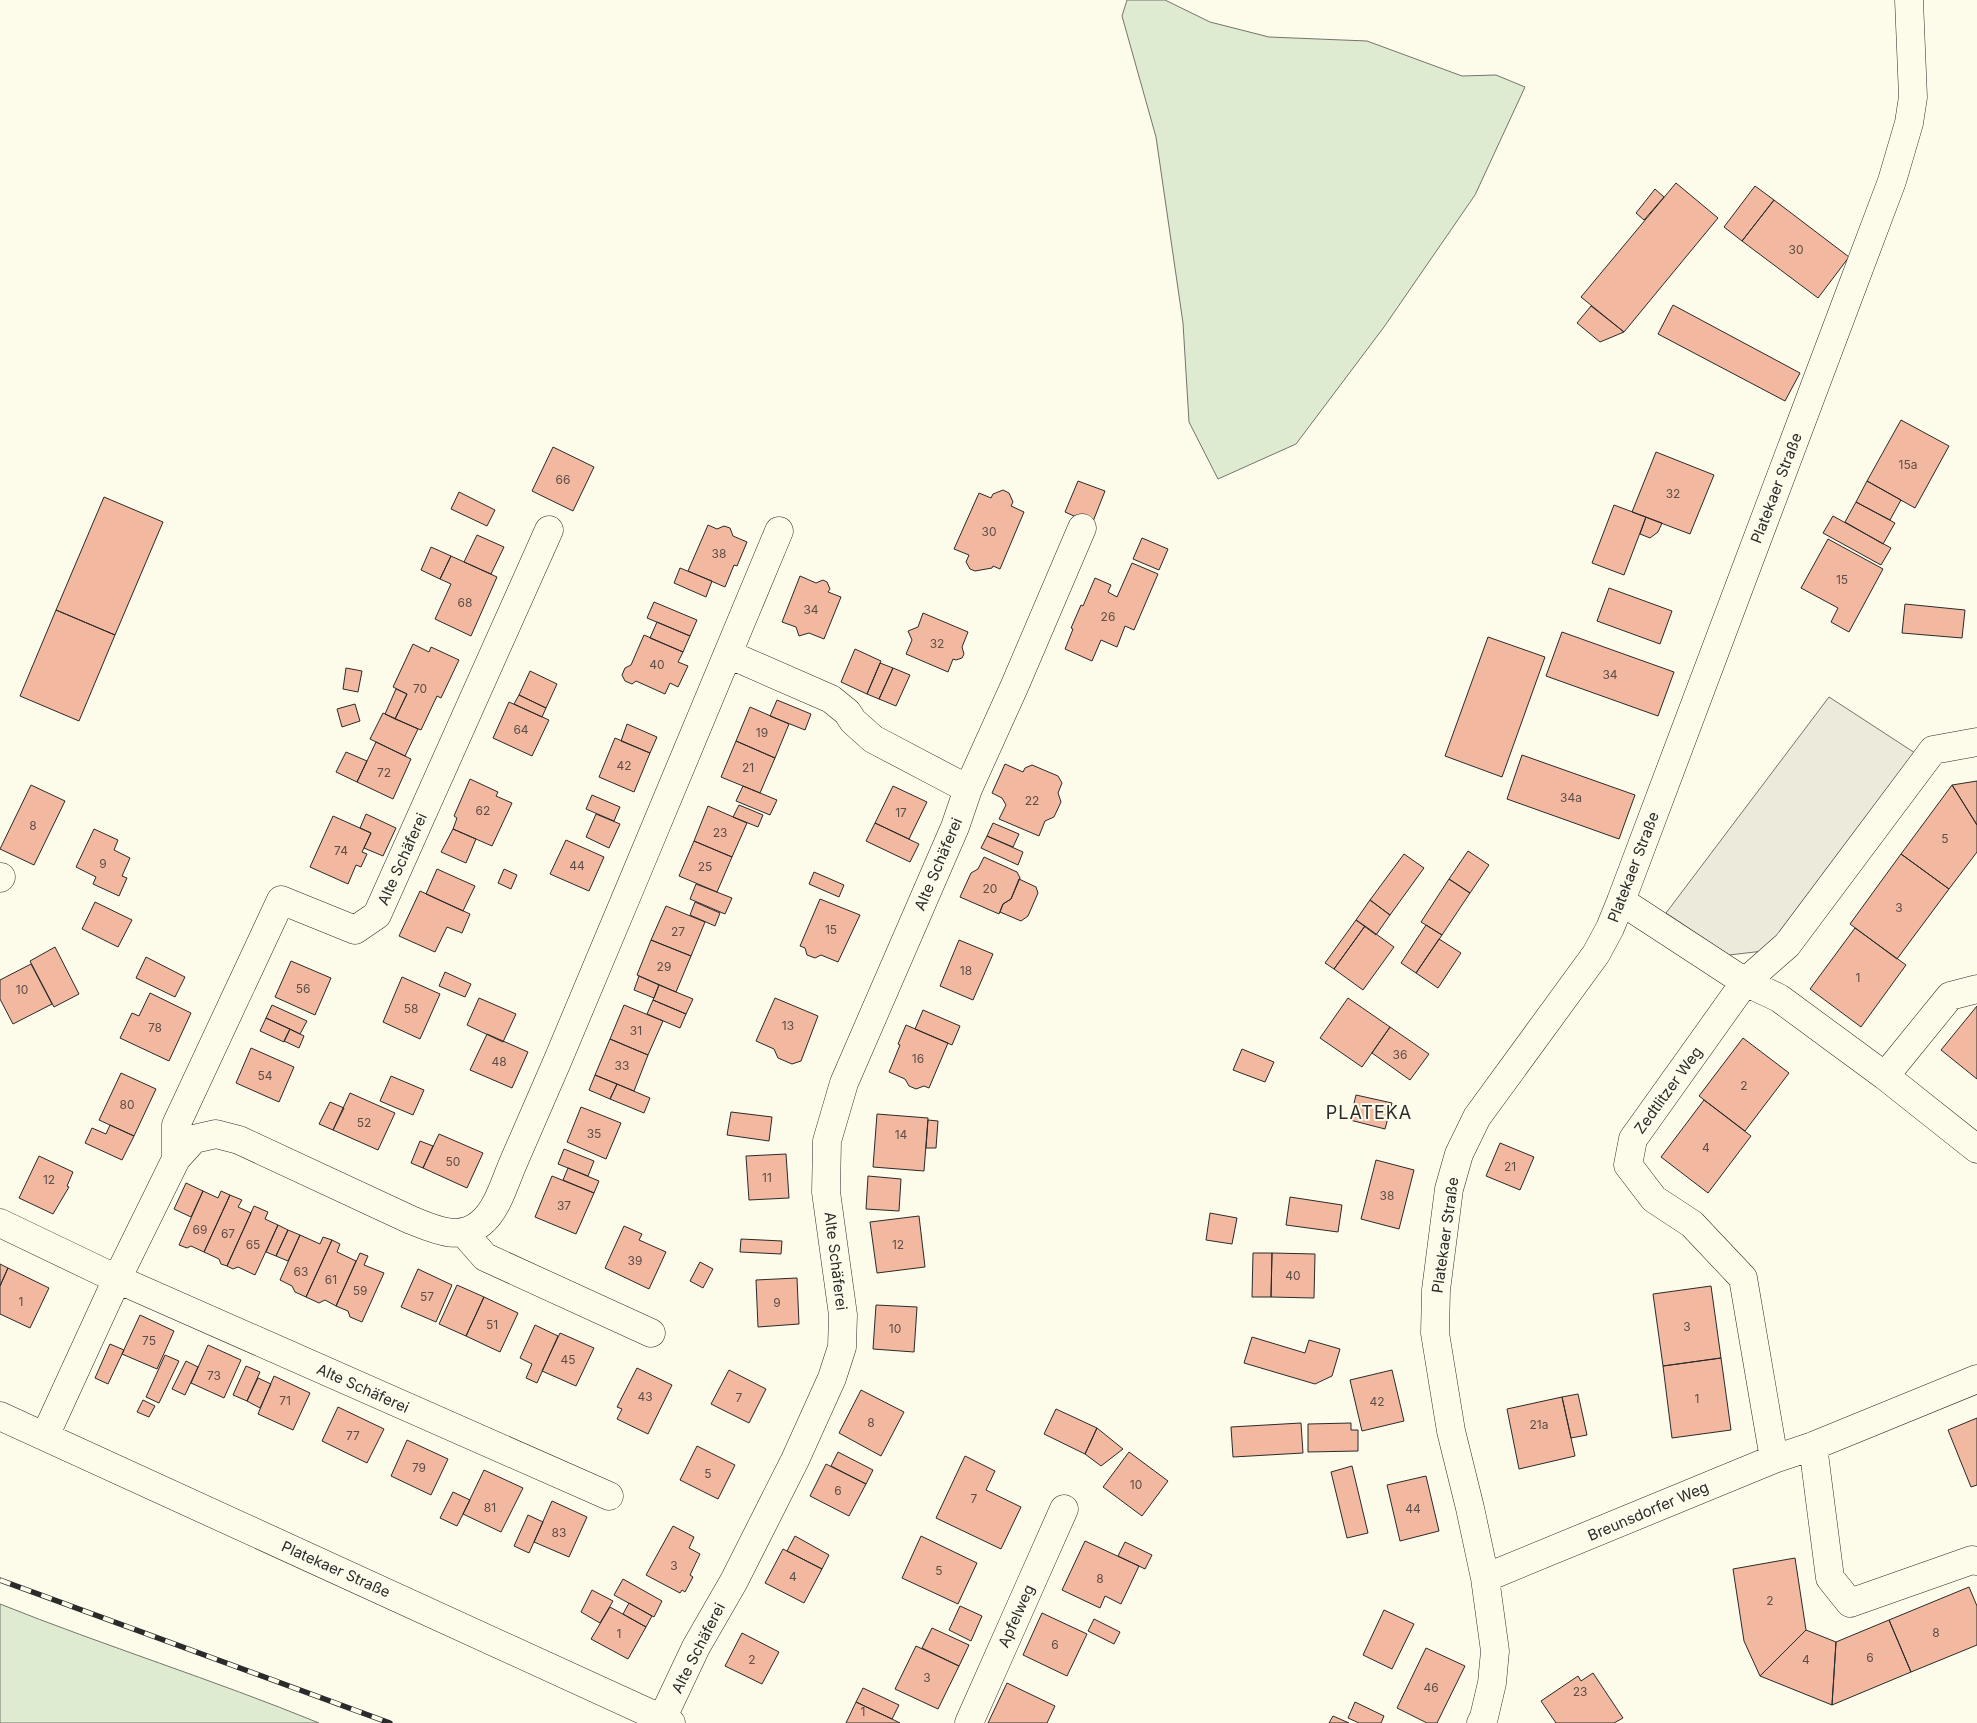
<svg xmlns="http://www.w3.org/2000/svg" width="1977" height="1723" viewBox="0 0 1977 1723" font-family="Inter,sans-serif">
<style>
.green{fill:#deebd1;stroke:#74746e}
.parking{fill:#eceadb;stroke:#74746e}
.building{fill:#f2b8a0;stroke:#2b2b2b}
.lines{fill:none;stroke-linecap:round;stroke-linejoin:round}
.minor-casing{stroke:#2b2b2b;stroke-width:29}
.minor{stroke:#fdfbea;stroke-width:28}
.rail-casing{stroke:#2b2b2b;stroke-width:5.5}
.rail{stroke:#fdfbea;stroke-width:4;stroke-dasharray:11;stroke-linecap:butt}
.labels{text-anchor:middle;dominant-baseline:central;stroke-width:4;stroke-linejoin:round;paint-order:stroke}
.number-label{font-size:12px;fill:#5d4e48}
.street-label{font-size:15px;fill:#2b2b2b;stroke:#fdfbea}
.quarter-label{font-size:18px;letter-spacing:1px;fill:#2b2b2b;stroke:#fdfbea}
</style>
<rect width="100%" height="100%" fill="#fdfbea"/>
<path class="green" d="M1127,0H1165L1210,22L1269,37L1367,41L1462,76L1496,75L1525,87L1475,195L1384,327L1296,444L1218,479L1189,422L1183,323L1156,137L1122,16Z
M0,1604C105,1646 214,1680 319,1723H0Z"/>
<path class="parking" d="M1829,697L1915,753L1772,950L1729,955L1666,913Z"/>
<path class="building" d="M1676,183L1718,218L1624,332L1581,297Z
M1755,186L1774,200L1742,241L1724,227Z
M1655,189L1664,197L1644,220L1636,213Z
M1774,200L1849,257L1818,298L1742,241Z
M1673,305L1800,373L1785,401L1658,334Z
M1591,306L1624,332L1600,342L1577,323Z
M1901,420L1949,446L1915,508L1867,481Z
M553,447L594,467L573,511L532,491Z
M1656,452L1714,475L1690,534L1632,512Z
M1078,481L1105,491L1092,524L1065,512Z
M1867,481L1901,500L1890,520L1856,502Z
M1003,490L1009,493L1013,502L1011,506L1024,512L1000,569L993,566L992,568L975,571L970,569L966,562L969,555L954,549L979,493L991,498L993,494Z
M459,492L495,510L487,526L451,509Z
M104,497L163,522L115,635L56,610Z
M1856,502L1895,523L1883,544L1845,522Z
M1614,505L1646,517L1624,575L1592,563Z
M1833,516L1891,548L1881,565L1823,533Z
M1646,517L1662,523L1658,532L1650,538L1640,534Z
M708,525L717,529L724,526L730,528L733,536L747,542L737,566L734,565L725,587L688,571Z
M477,535L504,547L491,574L464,562Z
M1142,538L1168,549L1159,570L1133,559Z
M1828,539L1883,569L1849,632L1831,622L1838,608L1801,588Z
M431,547L451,556L440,579L421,570Z
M451,556L497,577L471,636L435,619L451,584L440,579Z
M1132,563L1158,574L1134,630L1125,626L1117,647L1101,640L1092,661L1065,649L1073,629L1071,628L1081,605L1083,606L1095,578L1111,585L1108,592L1117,597Z
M680,568L712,581L706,597L674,583Z
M800,576L816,583L823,580L827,582L830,589L828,592L841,597L824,639L809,633L799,636L796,627L782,622Z
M1609,588L1672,611L1660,644L1597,621Z
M654,602L697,620L690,636L647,618Z
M1905,604L1965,610L1962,638L1902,633Z
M56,610L115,635L79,721L20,696Z
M923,613L968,632L962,647L964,654L962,658L956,660L953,659L948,672L906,654L912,640L908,631L918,627Z
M657,622L690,636L683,652L650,638Z
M1562,632L1674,672L1658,716L1546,676Z
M644,635L683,652L678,662L688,666L678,687L670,683L665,694L636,681L632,684L625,681L622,675L625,668L631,665Z
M1488,637L1545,657L1502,777L1445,756Z
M413,644L429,652L431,647L459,660L441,698L437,696L421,730L395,719L407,694L393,687Z
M855,649L881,661L867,694L841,682Z
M880,663L893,668L879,699L867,694Z
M346,668L362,671L358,692L343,689Z
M893,668L910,675L896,706L879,699Z
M530,671L557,684L546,708L519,695Z
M396,689L407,694L395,719L385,714Z
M519,695L546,708L542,717L514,704Z
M777,700L811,714L805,730L770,716Z
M509,702L549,720L532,756L493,738Z
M355,704L360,721L342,727L337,709Z
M750,707L789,724L775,758L736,741Z
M383,713L418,729L405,756L370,739Z
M627,724L657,737L650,753L621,741Z
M615,738L650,753L634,792L599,777Z
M736,741L775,758L760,793L721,777Z
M376,742L411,759L393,799L357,782Z
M346,752L367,761L357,782L336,772Z
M1522,755L1635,795L1619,839L1507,799Z
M1005,764L1023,772L1025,768L1032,765L1058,776L1062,783L1058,793L1061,802L1054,817L1045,821L1039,836L999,819L1006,805L1002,798L992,793Z
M470,779L498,792L496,796L512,803L492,846L453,829L457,818L454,816Z
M1977,781V825L1952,785Z
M31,785L65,801L34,865L0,849Z
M1952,785L1977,825V852L1949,889L1901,854Z
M743,786L777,800L770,815L736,801Z
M893,786L927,802L909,839L875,823Z
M592,795L620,807L614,821L586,809Z
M739,805L763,815L758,827L733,817Z
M708,806L747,823L732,857L694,841Z
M366,814L396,828L383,856L364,848L371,833L360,828Z
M596,814L620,824L609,848L586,837Z
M333,816L371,833L362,852L367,854L361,867L356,865L348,884L310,867Z
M875,823L919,844L910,862L866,841Z
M993,823L1019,834L1013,847L987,836Z
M94,829L118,840L114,850L130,858L122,876L127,878L119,896L93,884L96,877L76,867Z
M453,829L476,839L466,863L441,852Z
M987,836L1023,852L1018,865L981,848Z
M566,840L604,857L589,891L550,874Z
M694,841L732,857L717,892L679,876Z
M1468,851L1489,865L1470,893L1449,879Z
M1404,854L1424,868L1390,915L1370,900Z
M1901,854L1949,889L1897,959L1850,924Z
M984,857L1017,872L1020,878L1011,899L1003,904L999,914L960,897L971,873L978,869Z
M437,869L475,886L463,911L426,894Z
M504,869L517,875L511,889L498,883Z
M814,872L844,885L839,897L809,884Z
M1019,879L1036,887L1038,893L1028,916L1021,921L1000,912L1003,904L1011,899Z
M1449,879L1470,893L1442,935L1421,922Z
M696,884L732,898L725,914L690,899Z
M420,891L470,914L462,933L447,927L435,952L399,936Z
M820,899L860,915L838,962L821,955L815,958L807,955L805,948L800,946Z
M1370,900L1390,915L1376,935L1356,920Z
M95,902L132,920L118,947L82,929Z
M695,902L720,913L715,926L690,915Z
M666,906L705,922L691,956L651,940Z
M1356,920L1365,926L1334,969L1325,963Z
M1426,925L1442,935L1416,973L1401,963Z
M1365,926L1394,947L1363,990L1334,969Z
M1855,928L1906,965L1861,1027L1810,989Z
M1439,939L1461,953L1438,988L1416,973Z
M651,940L691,956L676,992L637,975Z
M959,940L993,954L973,1000L940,986Z
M55,947L79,994L54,1007L30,961Z
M146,957L185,977L175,997L136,978Z
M291,961L331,978L315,1015L275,997Z
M31,964L52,1004L13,1024L0,999V980Z
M445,972L471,984L465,997L439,986Z
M639,976L659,985L654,998L634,990Z
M402,977L440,994L420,1039L383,1022Z
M659,985L693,999L686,1014L653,1000Z
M150,993L191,1013L169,1061L120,1038L132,1013L139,1016Z
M479,998L516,1014L503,1042L467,1025Z
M775,998L818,1016L801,1061L792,1064L778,1058L774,1049L756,1041Z
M1348,998L1390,1027L1362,1067L1320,1038Z
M653,1000L686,1014L680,1028L647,1014Z
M272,1005L307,1021L300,1034L266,1018Z
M624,1005L663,1021L648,1055L610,1039Z
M1977,1006V1079L1941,1050Z
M923,1010L960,1026L952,1045L915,1029Z
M266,1018L290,1029L284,1042L260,1031Z
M906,1025L948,1043L929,1088L924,1086L916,1089L909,1086L905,1079L889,1072L900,1045L898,1044Z
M1390,1027L1429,1054L1410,1080L1372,1053Z
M290,1029L304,1036L299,1048L284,1041Z
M487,1034L528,1052L512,1088L470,1070Z
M1743,1038L1789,1073L1745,1131L1699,1096Z
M610,1039L648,1055L634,1091L595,1075Z
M251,1048L294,1067L279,1102L236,1083Z
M1242,1049L1274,1062L1265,1082L1233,1070Z
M121,1073L156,1089L134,1136L99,1120Z
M595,1075L617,1084L610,1099L589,1090Z
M391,1076L424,1090L413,1115L380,1101Z
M617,1084L650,1098L644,1113L610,1099Z
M350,1093L395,1113L378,1150L333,1130Z
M1356,1095L1392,1103L1385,1129L1350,1120Z
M1704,1100L1751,1136L1708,1193L1661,1157Z
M330,1102L344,1108L333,1130L319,1124Z
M581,1107L621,1123L606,1159L567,1142Z
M731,1112L772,1117L769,1141L727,1135Z
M877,1114L928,1118L924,1171L873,1167Z
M928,1120L938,1121L936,1148H926Z
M110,1125L134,1136L122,1160L85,1143L92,1128L106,1134Z
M439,1134L483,1153L467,1188L423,1168Z
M420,1141L433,1146L423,1168L411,1163Z
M1500,1143L1534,1157L1520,1190L1486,1176Z
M564,1149L594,1161L588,1176L558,1164Z
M786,1154L789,1198L749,1200L746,1156Z
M39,1156L73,1172L67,1186L69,1187L53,1214L19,1198Z
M1376,1160L1414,1170L1399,1229L1361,1219Z
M568,1168L599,1181L594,1193L563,1180Z
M552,1176L594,1193L576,1234L535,1217Z
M868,1176L901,1179L899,1211L866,1209Z
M186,1183L203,1191L191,1217L174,1209Z
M203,1191L218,1198L221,1191L230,1195L204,1252L191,1246L187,1248L179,1245Z
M230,1195L242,1200L238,1207L251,1213L227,1266L221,1264L219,1259L204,1252Z
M1290,1197L1342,1205L1338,1232L1286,1225Z
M254,1206L268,1212L265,1219L278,1225L255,1275L238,1267L233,1269L227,1266Z
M1210,1213L1237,1218L1232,1244L1206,1240Z
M919,1216L925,1267L877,1273L870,1222Z
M278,1225L288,1230L276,1256L266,1252Z
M624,1226L642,1234L639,1240L666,1252L649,1289L605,1268Z
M288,1230L300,1235L288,1261L276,1256Z
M300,1235L320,1244L323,1237L332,1240L306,1297L295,1292L292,1286L280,1280Z
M741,1239L782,1241L781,1254L740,1252Z
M332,1240L340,1244L337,1252L356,1261L336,1306L325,1300L319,1303L306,1297Z
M360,1253L368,1256L364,1265L384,1273L362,1322L350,1317L348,1311L336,1306Z
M1253,1253H1272L1271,1297H1252Z
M1272,1253L1315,1254L1314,1298L1271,1297Z
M700,1262L713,1269L703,1288L690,1281Z
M0,1264L8,1268L0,1286Z
M8,1268L49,1288L30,1328L0,1314V1286Z
M418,1269L452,1285L436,1322L401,1307Z
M797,1278L799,1324L758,1327L756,1280Z
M457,1285L484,1297L466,1336L439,1324Z
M1711,1286L1721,1358L1663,1366L1653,1294Z
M484,1297L518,1313L500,1352L466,1336Z
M876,1305L917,1307L914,1352L873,1349Z
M140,1315L174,1331L157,1369L122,1354Z
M535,1325L558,1336L537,1383L526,1378L532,1364L520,1358Z
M560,1333L594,1348L576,1386L542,1371Z
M1252,1337L1305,1353L1309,1340L1340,1349L1332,1376L1315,1384L1244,1363Z
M110,1344L124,1350L108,1384L95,1378Z
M208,1345L241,1360L224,1398L191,1383Z
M165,1355L179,1361L159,1403L146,1397Z
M1721,1358L1731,1430L1672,1438L1663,1366Z
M186,1361L198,1367L185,1395L172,1389Z
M246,1366L260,1372L247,1401L233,1395Z
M637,1368L672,1385L648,1434L617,1419L622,1409L617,1407Z
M729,1370L766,1389L749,1423L711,1404Z
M1392,1370L1404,1421L1362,1431L1350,1380Z
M274,1376L310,1393L293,1430L258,1414Z
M258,1378L271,1384L260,1408L247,1401Z
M861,1390L904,1412L881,1456L839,1433Z
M1578,1394L1587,1435L1571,1438L1562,1397Z
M1562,1397L1575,1456L1519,1469L1507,1409Z
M143,1400L155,1406L149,1417L137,1412Z
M338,1407L384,1429L367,1463L322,1441Z
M1056,1409L1097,1428L1085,1454L1044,1434Z
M1977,1418V1485L1971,1487L1948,1430Z
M1301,1423L1303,1453L1233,1457L1231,1427Z
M1351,1423V1430H1358V1451L1308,1452V1424Z
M1097,1428L1123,1449L1101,1466L1085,1454Z
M407,1440L448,1459L431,1495L391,1476Z
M697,1446L735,1465L718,1499L680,1480Z
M838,1452L873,1470L866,1484L831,1466Z
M1129,1452L1168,1481L1142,1516L1103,1487Z
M965,1456L995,1471L986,1490L1021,1507L1001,1549L936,1518Z
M826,1464L866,1484L849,1516L810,1496Z
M1352,1466L1368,1533L1347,1538L1331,1472Z
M484,1470L523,1488L501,1532L463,1514Z
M1426,1476L1439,1531L1400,1541L1387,1485Z
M453,1492L470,1500L457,1526L440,1518Z
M552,1501L587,1517L569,1557L534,1542Z
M528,1515L543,1522L529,1553L514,1546Z
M673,1526L694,1537L689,1548L700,1554L690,1575L693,1577L685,1592L682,1590L680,1593L646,1575Z
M795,1536L829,1555L822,1569L787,1551Z
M921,1536L977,1563L958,1604L902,1578Z
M1085,1541L1139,1566L1121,1604L1105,1596L1100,1608L1062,1590Z
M1125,1542L1152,1555L1145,1569L1118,1556Z
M783,1549L822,1569L804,1603L765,1583Z
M1795,1558L1806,1630L1760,1676L1744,1641L1733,1569Z
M623,1579L662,1601L654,1617L614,1595Z
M1969,1587L1977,1606V1645L1911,1672L1889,1620Z
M592,1590L613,1601L600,1623L581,1612Z
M629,1603L652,1616L646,1627L623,1614Z
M960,1606L982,1616L971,1641L949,1630Z
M610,1607L646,1627L628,1659L591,1639Z
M1384,1610L1414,1624L1392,1669L1363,1655Z
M1042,1613L1087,1634L1067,1676L1023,1655Z
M1094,1619L1120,1632L1114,1644L1088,1631Z
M1889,1620L1911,1672L1832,1705L1836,1642Z
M932,1628L969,1645L959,1666L922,1648Z
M1806,1630L1836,1642L1832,1705L1760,1676Z
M742,1633L779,1652L762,1684L725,1666Z
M916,1646L959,1666L938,1709L895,1689Z
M1426,1648L1465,1666L1437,1723H1427L1397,1708Z
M1593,1673L1623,1718L1614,1723H1556L1541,1701L1578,1676L1581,1681Z
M1007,1683L1055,1706L1047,1723H988Z
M863,1688L899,1705L892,1719L856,1702Z
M856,1702L892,1719L900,1723H846Z
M1355,1702L1384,1716L1381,1723H1359L1348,1718Z
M1333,1716L1349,1723H1329Z"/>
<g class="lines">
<defs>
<path id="minor" d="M728,654L831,699L847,712L853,721L873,739L968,789
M0,878L1,877
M1621,901L1745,982L1779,998L1885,1076L1977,1149
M1885,1076L1950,996L1977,989
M176,1159V1125L281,900L355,930L377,915L549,530
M0,1223L117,1279L609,1496
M464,1233L485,1257L651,1333
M0,1416L671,1723
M45,1436L117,1279L176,1159L194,1139L216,1134L239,1140L411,1220C434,1229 459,1242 481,1223C498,1209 505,1181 514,1161C528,1128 543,1095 557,1062C631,885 706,709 779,531
M1813,1446L1830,1578L1850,1603L1972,1560L1977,1561
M1774,1459L1743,1278L1692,1224L1654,1199L1628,1165L1633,1139L1745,982L1787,945L1933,750L1977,742
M1485,1578L1774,1459L1813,1446L1977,1379
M662,1719L696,1647L734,1581L795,1460L832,1378L842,1347L843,1315L826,1192L827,1141L844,1083L955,827L968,789L1015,685L1082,528
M969,1723L1064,1509
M1481,1723L1484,1717L1492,1683L1495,1651L1485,1578L1470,1508L1451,1431L1435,1333L1436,1290L1449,1189L1459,1154L1477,1117L1596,954L1610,928L1621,901L1892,181L1909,123L1913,97L1909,0"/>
</defs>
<use href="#minor" class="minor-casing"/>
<use href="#minor" class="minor"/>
<defs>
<path id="rail" d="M0,1580L390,1723"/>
</defs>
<use href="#rail" class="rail-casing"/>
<use href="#rail" class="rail"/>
</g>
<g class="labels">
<g class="number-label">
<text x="1796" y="249">30</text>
<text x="1908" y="464">15a</text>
<text x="563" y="479">66</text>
<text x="1673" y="493">32</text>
<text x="989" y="531">30</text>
<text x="719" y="553">38</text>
<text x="1842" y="579">15</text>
<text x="465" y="602">68</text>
<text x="811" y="609">34</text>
<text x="1108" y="616">26</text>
<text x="937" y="643">32</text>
<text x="657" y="664">40</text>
<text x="1610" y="674">34</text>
<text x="420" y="688">70</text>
<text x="521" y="729">64</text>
<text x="762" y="732">19</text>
<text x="624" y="765">42</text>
<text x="748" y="767">21</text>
<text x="384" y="772">72</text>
<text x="1571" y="797">34a</text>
<text x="1032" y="800">22</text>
<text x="483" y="810">62</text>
<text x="901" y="812">17</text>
<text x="33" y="825">8</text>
<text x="720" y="832">23</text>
<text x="1945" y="838">5</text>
<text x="341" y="850">74</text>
<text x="103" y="863">9</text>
<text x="577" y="865">44</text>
<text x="705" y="866">25</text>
<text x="990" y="888">20</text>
<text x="1899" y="907">3</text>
<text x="831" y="929">15</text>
<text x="678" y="931">27</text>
<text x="664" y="966">29</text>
<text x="966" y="970">18</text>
<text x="1858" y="977">1</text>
<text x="303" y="988">56</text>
<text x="22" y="989">10</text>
<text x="411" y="1008">58</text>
<text x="788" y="1025">13</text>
<text x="155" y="1027">78</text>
<text x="636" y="1030">31</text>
<text x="1400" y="1054">36</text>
<text x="918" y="1058">16</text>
<text x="499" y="1061">48</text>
<text x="622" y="1065">33</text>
<text x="265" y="1075">54</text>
<text x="1744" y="1085">2</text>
<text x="127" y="1104">80</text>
<text x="364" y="1122">52</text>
<text x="594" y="1133">35</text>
<text x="901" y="1134">14</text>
<text x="1706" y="1147">4</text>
<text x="453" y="1161">50</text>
<text x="1510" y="1166">21</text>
<text x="767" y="1177">11</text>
<text x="49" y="1179">12</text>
<text x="1387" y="1195">38</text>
<text x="564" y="1205">37</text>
<text x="200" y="1229">69</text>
<text x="228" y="1233">67</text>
<text x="253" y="1244">65</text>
<text x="898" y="1244">12</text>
<text x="635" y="1260">39</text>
<text x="301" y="1271">63</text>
<text x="1293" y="1275">40</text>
<text x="331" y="1279">61</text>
<text x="360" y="1290">59</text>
<text x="427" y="1296">57</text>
<text x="21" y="1301">1</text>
<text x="777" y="1302">9</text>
<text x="492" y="1324">51</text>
<text x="1687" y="1326">3</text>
<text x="895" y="1328">10</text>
<text x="149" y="1340">75</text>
<text x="568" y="1359">45</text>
<text x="214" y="1375">73</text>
<text x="645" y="1396">43</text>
<text x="739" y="1397">7</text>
<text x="1697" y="1398">1</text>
<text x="285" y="1400">71</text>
<text x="1377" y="1401">42</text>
<text x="871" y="1422">8</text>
<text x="1539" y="1424">21a</text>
<text x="353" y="1435">77</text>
<text x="419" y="1467">79</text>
<text x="708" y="1473">5</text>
<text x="1136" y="1484">10</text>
<text x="838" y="1490">6</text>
<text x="974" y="1498">7</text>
<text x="490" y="1507">81</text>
<text x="1413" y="1508">44</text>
<text x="559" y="1532">83</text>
<text x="674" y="1565">3</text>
<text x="939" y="1570">5</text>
<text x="793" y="1576">4</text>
<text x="1100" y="1578">8</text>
<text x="1770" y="1600">2</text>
<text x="1936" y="1632">8</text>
<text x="619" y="1633">1</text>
<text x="1055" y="1644">6</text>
<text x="1870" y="1657">6</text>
<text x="752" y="1659">2</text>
<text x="1806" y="1659">4</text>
<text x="927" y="1677">3</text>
<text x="1431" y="1687">46</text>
<text x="1580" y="1691">23</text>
<text x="863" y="1711">1</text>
</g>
<g class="street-label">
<text transform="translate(1776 488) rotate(-69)">Platekaer Straße</text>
<text transform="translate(402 859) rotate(-66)">Alte Schäferei</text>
<text transform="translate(938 864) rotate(-67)">Alte Schäferei</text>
<text transform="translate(1633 867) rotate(-69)">Platekaer Straße</text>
<text transform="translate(1668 1090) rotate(-54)">Zedtlitzer Weg</text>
<text transform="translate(1445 1235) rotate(-82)">Platekaer Straße</text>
<text transform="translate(836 1261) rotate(83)">Alte Schäferei</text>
<text transform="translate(363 1388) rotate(24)">Alte Schäferei</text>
<text transform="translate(1648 1511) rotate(-23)">Breunsdorfer Weg</text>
<text transform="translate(336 1569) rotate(24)">Platekaer Straße</text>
<text transform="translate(1016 1616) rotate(-66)">Apfelweg</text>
<text transform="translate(698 1648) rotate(-63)">Alte Schäferei</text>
</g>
<g class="quarter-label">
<text x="1369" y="1112">PLATEKA</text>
</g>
</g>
</svg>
